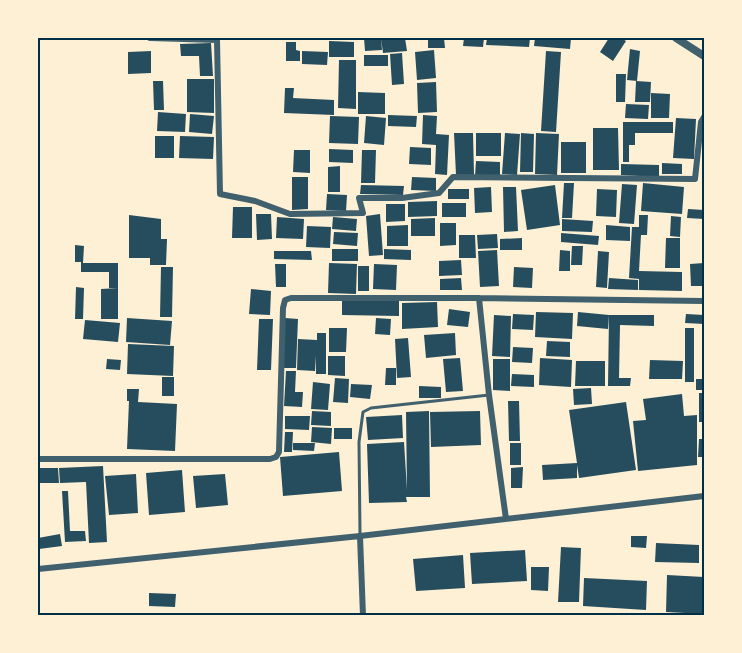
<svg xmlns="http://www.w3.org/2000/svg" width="742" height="653" viewBox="0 0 742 653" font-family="Ubuntu,sans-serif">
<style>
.building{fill:#264d5e}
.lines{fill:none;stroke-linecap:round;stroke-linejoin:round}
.service{stroke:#3f606c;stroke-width:3}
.minor{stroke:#3f606c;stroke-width:6}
.tertiary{stroke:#3f606c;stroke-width:8}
.neatline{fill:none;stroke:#003049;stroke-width:2}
</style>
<rect width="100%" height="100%" fill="#fdf0d5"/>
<path class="building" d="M364,38H381L382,50L365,51Z
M381,38H405L407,51L383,53Z
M428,38H444L445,48H428Z
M464,38H484L483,47L463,46Z
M487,38H530L529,47L486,45Z
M535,38H571L570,49L534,46Z
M609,38H621L626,41L613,61L600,52Z
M329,41L354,42V57H329Z
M286,42H296V50L300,51V61H286Z
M211,43L213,76H200L199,56H181L180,44Z
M630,49L640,51L637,81L627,80Z
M434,50L436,78L417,80L415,52Z
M151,51V73L128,74V52Z
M302,51L328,52L327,65L302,64Z
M546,51L561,52L556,132L541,131Z
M402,53L404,84L392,85L390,54Z
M364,55H388V66H364Z
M339,60H356V109L338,108Z
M616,74H626L625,102H616Z
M187,79H214V113L187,112Z
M153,81H163L164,110H154Z
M636,81L651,82L650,102H635Z
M436,82L437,112L418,113L417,83Z
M285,88H294L293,98L334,100V115L284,113Z
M358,92L385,93V114H358Z
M651,93L670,94L669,118H651Z
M626,104L649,105L648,119L625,118Z
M158,112L186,114L185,132L157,131Z
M190,114L214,116L212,134L189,132Z
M388,115L417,116L416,127L388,126Z
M423,115L437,116L436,134L449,135L447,175L435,174L436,145L422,144Z
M330,116L359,117L358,144L329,143Z
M366,116L386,118L384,145L364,143Z
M676,118L696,119L694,159L673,158Z
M623,122H673V133H635V145H629V162H623Z
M593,128H618L619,170H593Z
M454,133H473L474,175H456Z
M476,133H501V156H476Z
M505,133L520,134L517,175L502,174Z
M521,133L534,134L533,172H520Z
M536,133L559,134L557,175L535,174Z
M155,136H174V158H155Z
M180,136L214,137L213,159L179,158Z
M561,142H586V173H561Z
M410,147L431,148V165L409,164Z
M329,149L353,150V163L329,162Z
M294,150H310V173L293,172Z
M362,150H376L375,183H361Z
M476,161L500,162V177L475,176Z
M662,163L682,164V174H662Z
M621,164L659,165V177L621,175Z
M340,166V192H328V167Z
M292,177H308V209L292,210Z
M412,177L436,178V191L411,190Z
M564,183H574L572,218H562Z
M643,183L684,187L682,214L641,211Z
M622,184L637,185L634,224L619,223Z
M361,185L404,186L403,195L360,194Z
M555,185L560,225L527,230L521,190Z
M491,187L492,212L475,213L474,188Z
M503,187H516L518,231L504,232Z
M448,189H469V199H448Z
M597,189L617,190L616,217L596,216Z
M327,194L347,195L346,211L326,210Z
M437,201V216L408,217V202Z
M442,203H466V217H442Z
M386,204H405V221L386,222Z
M233,207H252V238H232Z
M688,209L704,210V219L687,218Z
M256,214H271L272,239L257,240Z
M380,214L383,255L369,256L366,216Z
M129,215L161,219V239H167L166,265H150V258H129Z
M639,215H648L647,235H641L639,271L682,272V291L639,290V279L629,278L632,227H639Z
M671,216L681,217L680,237L670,236Z
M277,217L304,219L303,239L276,238Z
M333,217L357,219L356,231L332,229Z
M435,218V236H411V219Z
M562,219L593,221L592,232L562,231Z
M440,223H456V245L440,246Z
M408,225V246H387V226Z
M606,225L630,227V241L606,240Z
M307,226L331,227L330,248L306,247Z
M334,232L358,233L357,246L333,244Z
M561,233L599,236L598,245L561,242Z
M497,234L498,248L478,249L477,235Z
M459,235H475L476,258H459Z
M522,238V250H500V239Z
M666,238H680V268H665Z
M75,245L84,246L83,263H118V288H109V272H81V262H75Z
M572,246H583L582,265H571Z
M332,249H358V261H332Z
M384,249L411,250V260L384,259Z
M497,250L499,286L480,287L478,251Z
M560,250L570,251V271H559Z
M274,251H311L312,260L274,259Z
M598,251L609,252L607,288L596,287Z
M461,260L462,275L439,276V261Z
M329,263L357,264L356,294L328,293Z
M704,263V286H691L690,264Z
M275,264H286V287H276Z
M374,264L397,265L396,290L373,289Z
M358,266H369V291H358Z
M161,267H173L172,317H160Z
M514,267L533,268L532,288L513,287Z
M461,278L462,290H440V279Z
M609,278L638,280V290L608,289Z
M76,287L84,288L83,319H75Z
M118,288V319H101V289Z
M251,289L271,291L270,315L249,314Z
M342,301H399V316L342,315Z
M437,302L438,327L402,329V303Z
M449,309L470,312L468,327L447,325Z
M536,312L573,313L572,339L535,337Z
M578,312L609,315L608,329L577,326Z
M513,314L534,315L533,330L512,329Z
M686,314L704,315V324L685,323Z
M494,315L511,316L510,357L492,356Z
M609,315H654V326L620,325L619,378H631L630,386H608Z
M127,318L172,321L170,345L126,342Z
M285,318L298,319L296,368H283Z
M376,318L391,319L390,335L375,334Z
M259,319H273L271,370H257Z
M85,320L120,323L118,342L83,339Z
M329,328H347L346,352H329Z
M685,328H694V382H685Z
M317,333H326V374H316V356L315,371L297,370L298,339L317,340Z
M455,333L456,355L426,358L424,335Z
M408,338L411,377L397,378L395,339Z
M547,341L570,342V357L546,356Z
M128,344L174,346L173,376L127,374Z
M513,347L533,348L532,363L512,362Z
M328,356H345V376L328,375Z
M460,358L463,391L446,392L443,359Z
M540,358L572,360L571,387L539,385Z
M107,359L121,360L120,370L106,369Z
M493,359H510V391L493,390Z
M650,360L683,361L682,379H649Z
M576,361H605V386H575Z
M386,368H396V385H385Z
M286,371H296L295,392H303L302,407L284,406Z
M512,374L534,375V387L511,386Z
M162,377H174V396H162Z
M335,378L349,379L348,403L333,402Z
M696,379H704V390H696Z
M313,382L330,384L328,410L311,409Z
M351,384L372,385L370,399L350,397Z
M419,386L441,387V398H419Z
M591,388L592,404L574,405L573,389Z
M127,389H139L138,402L177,404L175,451L127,449L129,401H127Z
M699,393H704V422H699Z
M682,394L684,416L697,415V465L638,471L633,421L646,420L643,399Z
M508,401H519L520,441H509Z
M626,402L636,470L579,478L577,465V478L543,480L542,465L577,463L569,410Z
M312,411L331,412V426L311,425Z
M429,411L430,497H406L407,502L369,503L367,444L404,442L407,490L406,412Z
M480,411L481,445L431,447L430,412Z
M402,415L403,438L368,440L366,417Z
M285,416H310L309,430L285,429Z
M312,427L332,428L331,444L311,442Z
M334,428H352V439H334Z
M285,432H293L292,452H284Z
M699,439H704V457H698Z
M293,443H315L314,451L293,450Z
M510,443H521V465H510Z
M339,452L342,491L283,496L280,457Z
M103,466L107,542L89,543L86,482L60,483L59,468Z
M523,467L522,488H511V468Z
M38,468H58L59,483H38Z
M182,470L185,512L149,515L146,473Z
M136,474L138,513L109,515L105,476Z
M225,474L228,505L196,508L193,476Z
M62,491H68L70,531H85L86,541L65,542Z
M60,534L62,546L39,549L38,538Z
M631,536H647L646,548L631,547Z
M656,543L699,545V563L655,562Z
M561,547L581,548L579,602H558Z
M525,550L527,581L472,584L470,553Z
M463,555L465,588L416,591L413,559Z
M531,567H549L548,591L531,590Z
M667,575L704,577V614L666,612Z
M584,578L647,581L646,610L583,606Z
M149,593L176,594L175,607L149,606Z"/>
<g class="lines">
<path class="service" d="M360,534L359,442L363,412L371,408L489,395"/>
<path class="minor" d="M150,38L217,40L220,194L255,201L290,214L363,213L359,198H402L439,193L453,177L695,179L701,122L704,117
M479,298L489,395L506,519
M38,459H270L276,457L279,452L283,308L285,300L291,298H479L704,301
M360,536L363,616
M38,569L360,536L704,496"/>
<path class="tertiary" d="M676,38L704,56"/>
</g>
<rect width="742" height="653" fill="none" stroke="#fdf0d5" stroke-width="78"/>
<rect x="39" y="39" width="664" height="575" class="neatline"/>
</svg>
